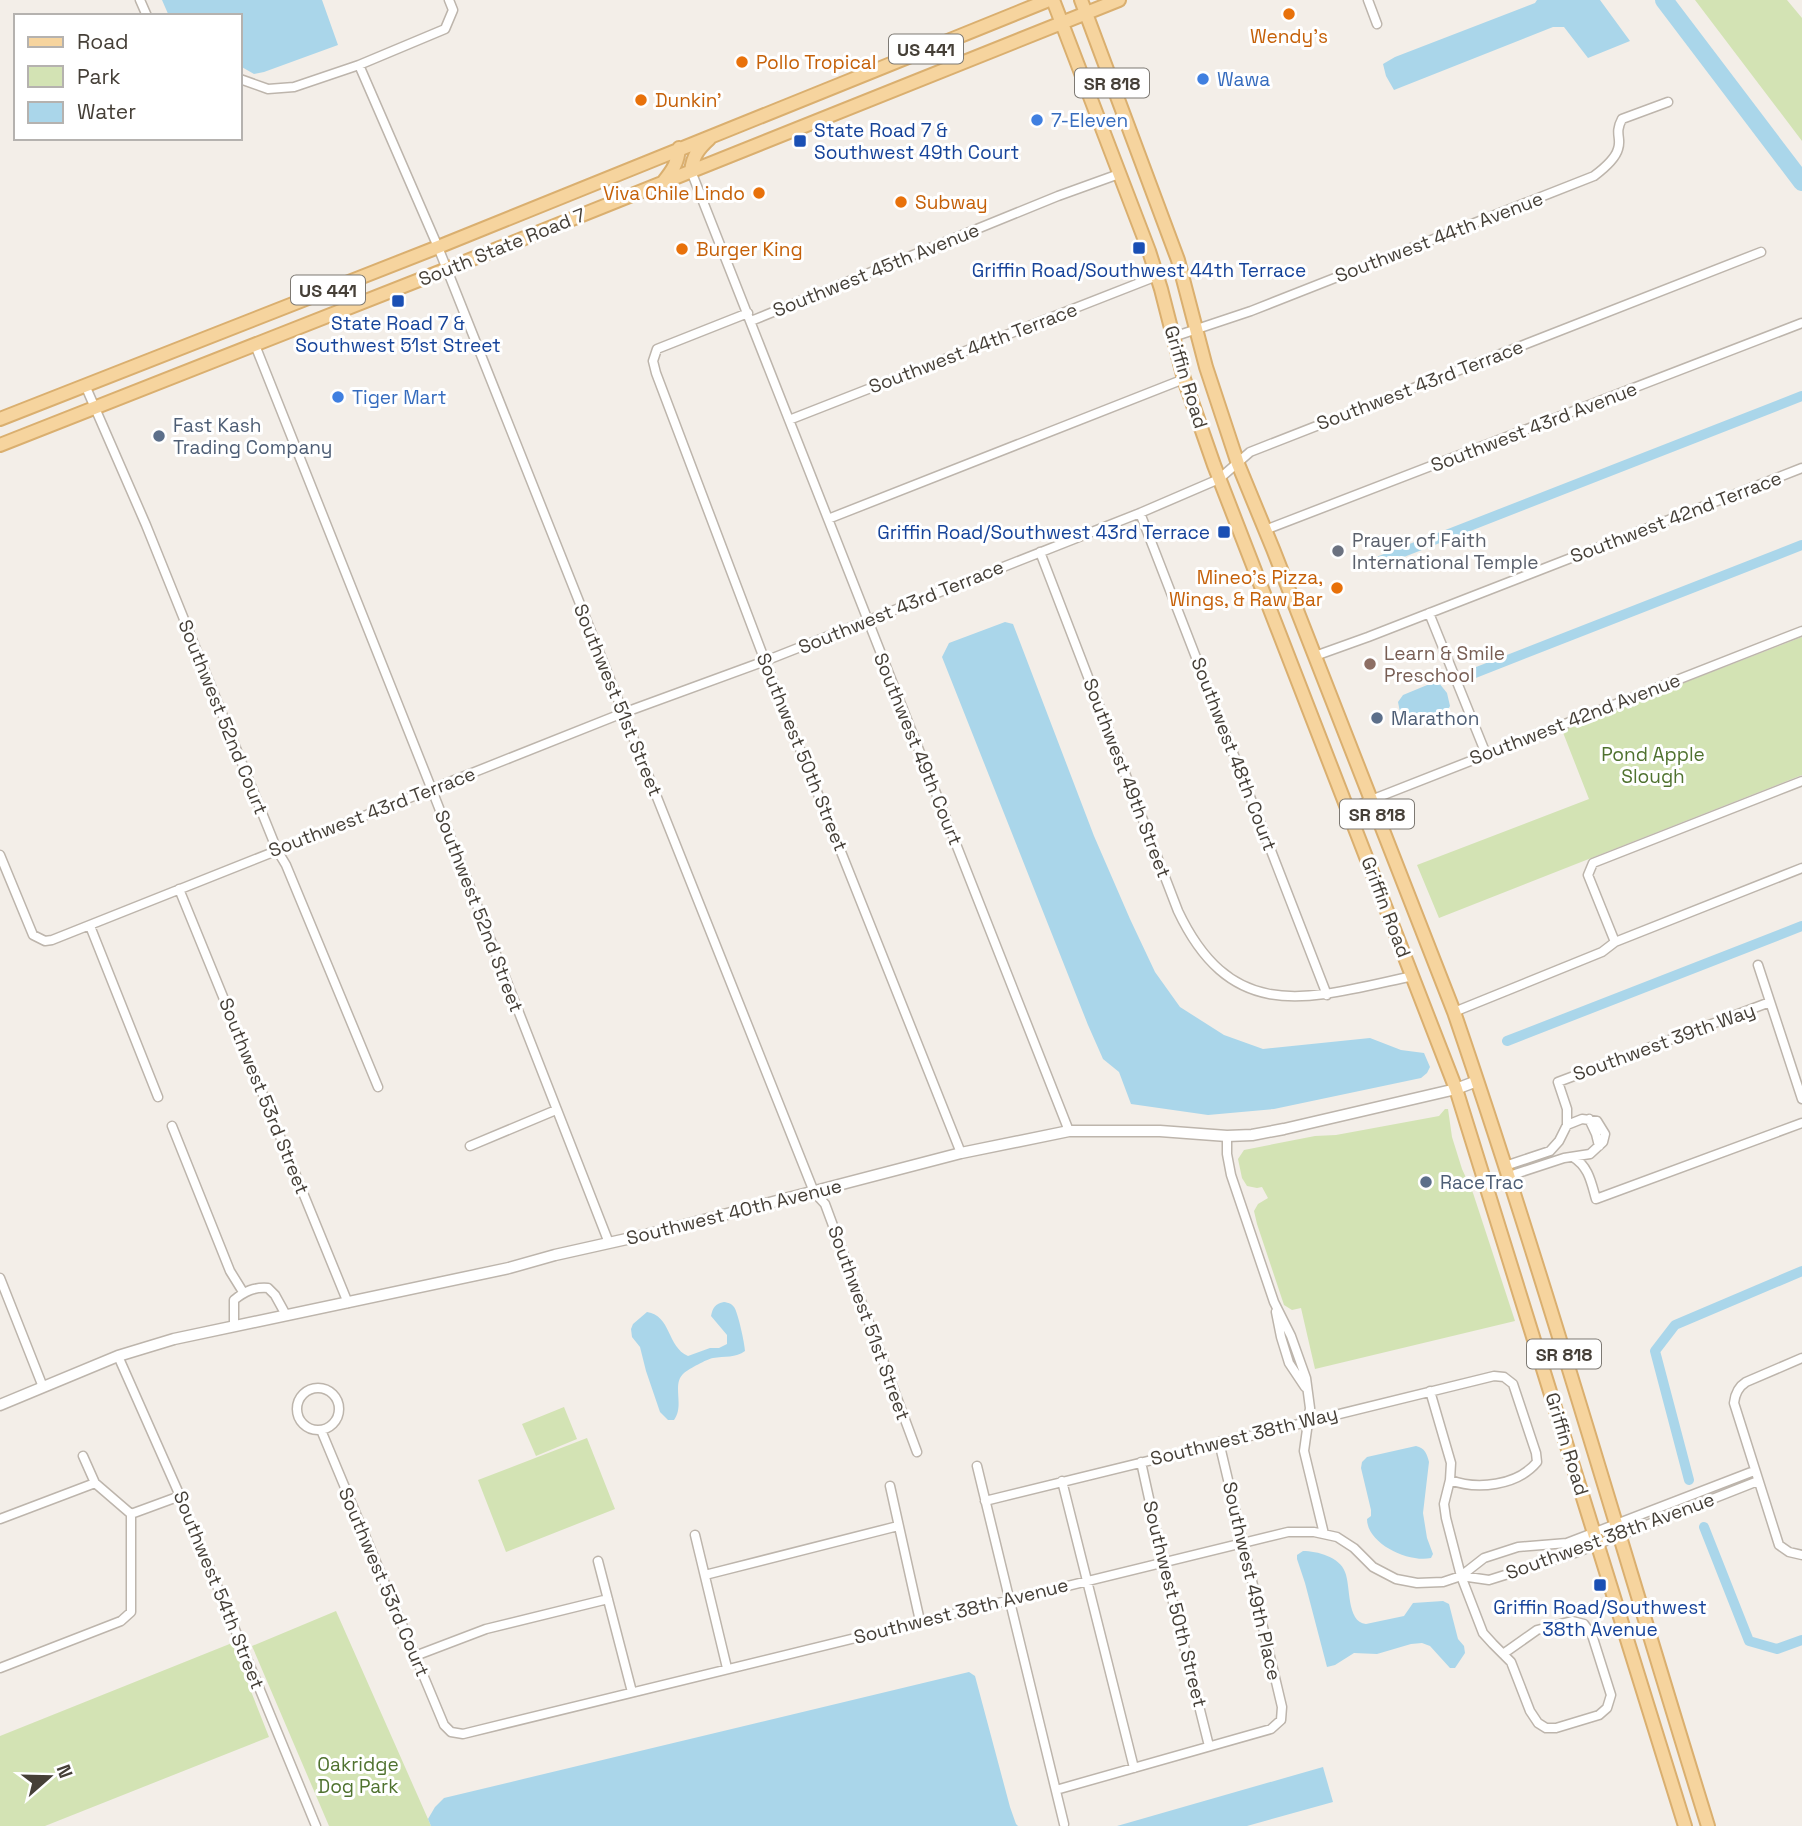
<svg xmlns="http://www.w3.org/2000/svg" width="1802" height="1826" viewBox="0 0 1802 1826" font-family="'Space Grotesk',sans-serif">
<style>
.green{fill:#d3e3b4}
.water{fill:#aad6ea}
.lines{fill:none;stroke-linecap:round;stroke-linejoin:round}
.canal{stroke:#aad6ea;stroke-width:10}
.river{stroke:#aad6ea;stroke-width:18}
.minor-casing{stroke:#bdb5ac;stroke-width:11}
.tertiary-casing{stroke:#bdb5ac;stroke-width:13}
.primary-casing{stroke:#daaf6f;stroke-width:16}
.minor{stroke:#fff;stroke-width:8}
.tertiary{stroke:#fff;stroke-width:10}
.primary{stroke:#f6d49e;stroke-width:12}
.food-dot{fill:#e8710a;stroke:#fff;stroke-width:2.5}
.shop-dot{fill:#3f7fe0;stroke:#fff;stroke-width:2.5}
.transit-dot{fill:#1a4fb4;stroke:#fff;stroke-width:2.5}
.service-dot{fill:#5c6f8a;stroke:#fff;stroke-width:2.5}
.worship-dot{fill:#6b7280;stroke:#fff;stroke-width:2.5}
.education-dot{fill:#8d6e63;stroke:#fff;stroke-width:2.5}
.labels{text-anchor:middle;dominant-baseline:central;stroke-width:6;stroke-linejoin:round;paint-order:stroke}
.shield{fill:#fff;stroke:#7d7973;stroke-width:2}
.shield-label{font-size:18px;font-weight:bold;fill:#453f37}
.food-label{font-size:19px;fill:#c56008;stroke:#fff;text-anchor:start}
.shop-label{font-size:19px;fill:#366cbe;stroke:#fff;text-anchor:start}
.transit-label{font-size:19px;fill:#164399;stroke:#fff}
.street-label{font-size:19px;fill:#453f37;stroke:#fff}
.service-label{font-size:19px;fill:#4e5e75;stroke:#fff;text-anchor:start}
.worship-label{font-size:19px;fill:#5b616d;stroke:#fff;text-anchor:start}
.education-label{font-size:19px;fill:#785e54;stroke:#fff;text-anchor:start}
.park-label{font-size:19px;fill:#4f722f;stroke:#fff}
</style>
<rect width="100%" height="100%" fill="#f3eee8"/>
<path class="green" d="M1695,0H1787L1802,18V141Z
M1802,637V775L1439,918L1417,865L1589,799L1562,730Z
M1445,1109H1448L1452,1137L1462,1169L1473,1193L1515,1321L1315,1369L1301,1308L1292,1310L1284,1305L1257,1224L1254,1211L1258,1204L1268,1198L1262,1187L1257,1188L1247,1186L1242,1178L1238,1159L1244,1150L1315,1136L1336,1135L1439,1116Z
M564,1407L577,1439L536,1456L522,1424Z
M587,1438L615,1509L506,1552L478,1480Z
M336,1611L428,1819L431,1826H329L252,1646Z
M232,1643L269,1737L45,1826H0V1736Z"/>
<path class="water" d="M162,0H322L338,45L264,72L254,74L240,66V16H169Z
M1537,0H1600L1630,41L1588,58L1564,27H1553L1394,90L1386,76L1383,64L1395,57L1535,3Z
M1005,622L1013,624L1094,836L1130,919L1155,972L1180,1007L1224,1035L1263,1049L1370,1038L1401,1050L1424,1053L1430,1067L1427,1073L1421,1078L1274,1109L1208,1115L1131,1104L1119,1072L1103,1059L1088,1025L942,657L949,643Z
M1432,683H1439L1447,693L1450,706L1447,711L1423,720L1409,721L1400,712L1398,702L1403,695Z
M724,1302C729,1303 731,1303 734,1307C738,1312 745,1345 745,1351C736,1358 724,1356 713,1358C707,1359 689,1369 684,1373C671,1384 685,1405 674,1420H668L660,1412L646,1371L640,1347L632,1337L631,1329L633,1324L647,1312C671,1315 667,1347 688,1356L710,1348H719L727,1344V1335L711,1316C713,1307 715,1304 724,1302Z
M1416,1446C1425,1448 1427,1454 1429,1462L1423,1513L1427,1538L1433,1554L1431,1558C1409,1563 1367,1544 1367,1519L1371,1516V1510L1361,1468L1362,1462L1367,1457Z
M1303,1551C1317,1551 1340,1557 1345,1572C1351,1586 1346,1622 1366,1624L1404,1616L1413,1603L1443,1601L1449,1604L1458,1639L1464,1646L1465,1653L1455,1668H1450L1430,1646L1422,1643L1411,1644L1377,1654L1354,1653L1335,1665L1327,1667L1305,1583L1297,1559V1555Z
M969,1672L975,1676L1010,1807L1016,1824L1018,1826H431L428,1819L435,1807L444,1798Z
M1323,1767L1333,1802L1247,1826H1117Z"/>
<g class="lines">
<path class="canal" d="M1367,566L1802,396
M1467,676L1802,545
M1507,1041L1802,926
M1689,1480L1655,1351L1675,1325L1802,1271
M1704,1527L1749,1641L1777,1649L1802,1640"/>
<path class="river" d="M1664,0L1802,182"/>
<defs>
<path id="minor" d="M140,0L147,16
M449,0L453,10L445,29L359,65L438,247L814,1192L825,1204L917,1452
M1368,0L1377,24
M240,79L268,89L294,87L359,65
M691,171L1069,1131
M748,313L657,349L653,361L656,373L765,661L961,1153
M751,321L1058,196L1119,174
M1173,337L1251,311L1594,176C1602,170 1615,160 1618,149C1622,138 1614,134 1622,119L1668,102
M255,345L432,790L609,1243
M85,385L146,525L277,850L286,865L378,1087
M789,420L1157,276
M1140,513L1327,995
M828,519L1184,379
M1265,530L1802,323
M1040,552L1178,911C1233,1027 1311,998 1413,976
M1429,613L1486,754
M1315,656L1368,637L1802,468
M1802,781L1593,863L1588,875L1615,942L1802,868
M1348,809L1802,631
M0,855L33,935L45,941L52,940L623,713L765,661L1140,513L1219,479L1250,452L1761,252
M179,889L348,1303
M90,926L158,1097
M1758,965L1802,1099
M1454,1012L1602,952L1615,942
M1589,1119L1596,1134L1599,1146
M1567,1125V1109L1558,1082L1770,1002
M172,1126L230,1271L243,1292
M1227,1136V1154L1231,1175L1274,1302L1291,1336L1306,1378L1310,1408L1304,1451L1324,1534
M470,1146L556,1110
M1573,1157C1589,1167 1591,1182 1596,1199L1802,1123
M1505,1166L1550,1151L1559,1141L1567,1125L1582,1119L1597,1121L1605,1134L1603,1142L1590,1154L1564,1158L1509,1176
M0,1278L43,1387
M1276,1312L1281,1337L1289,1363L1305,1387
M234,1326V1300C245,1291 254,1287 268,1288L275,1295L286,1315
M118,1356L180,1496L316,1826
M1802,1358L1746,1382C1738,1387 1735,1394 1734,1403L1779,1545L1789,1552L1802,1555
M297 1409a21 21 0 1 1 42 0a21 21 0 1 1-42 0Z
M1430,1391L1451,1463L1450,1480L1444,1504L1446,1518L1461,1576L1483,1633L1493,1644L1511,1662L1530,1711L1538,1723L1546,1728H1556L1599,1715L1607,1708L1611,1695L1592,1635L1584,1624L1572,1621L1537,1630L1503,1654
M321,1430L444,1725L451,1732L463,1734L1288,1532H1314L1337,1537L1354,1548L1373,1567L1396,1579L1417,1583L1443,1582L1461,1576L1484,1558L1518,1547L1567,1543L1754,1471
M83,1456L95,1483L131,1514
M1141,1462L1163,1562L1209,1746
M977,1466L1064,1824
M1062,1481L1134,1768
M890,1486L920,1621
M985,1501L1494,1376L1504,1377L1513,1384L1536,1453L1537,1462C1517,1486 1477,1490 1450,1480
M131,1514L180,1496
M0,1519L95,1483
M695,1535L727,1668
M598,1561L632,1692
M705,1575L898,1526
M1461,1576L1489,1580L1578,1552L1758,1481
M415,1656L486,1629L608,1599
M0,1668L121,1621L131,1612V1514
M1056,1790L1271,1729L1281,1720L1282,1707L1219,1442"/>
<path id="tertiary" d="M0,1405L118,1356L174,1339L509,1268L555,1255L658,1232L961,1153L1069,1131H1160L1227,1136L1252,1135L1284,1129L1456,1089L1477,1081"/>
<path id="primary" d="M1053,0L1149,251L1161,289L1184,379L1214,465L1456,1089L1685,1826
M1081,0L1178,260L1206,367L1238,464L1273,549L1454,1012C1546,1281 1624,1555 1708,1826
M691,171C693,156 698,149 709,139
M664,181C673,170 678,162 679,148
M0,419L438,247L1049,0
M0,445L447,269L1119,0"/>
</defs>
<use href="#minor" class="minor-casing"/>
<use href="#tertiary" class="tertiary-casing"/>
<use href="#primary" class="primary-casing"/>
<use href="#minor" class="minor"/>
<use href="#tertiary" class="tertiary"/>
<use href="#primary" class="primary"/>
</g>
<g class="food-dot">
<circle cx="1289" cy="14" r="7"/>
<circle cx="742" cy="62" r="7"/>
<circle cx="641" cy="100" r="7"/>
<circle cx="759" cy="193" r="7"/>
<circle cx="901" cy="202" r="7"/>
<circle cx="682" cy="249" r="7"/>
<circle cx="1337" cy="588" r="7"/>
</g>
<g class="shop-dot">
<circle cx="1203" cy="79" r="7"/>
<circle cx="1037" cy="120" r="7"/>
<circle cx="338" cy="397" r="7"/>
</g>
<g class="transit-dot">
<rect x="793" y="134" width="14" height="14" rx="3.5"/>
<rect x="1132" y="241" width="14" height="14" rx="3.5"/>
<rect x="391" y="294" width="14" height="14" rx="3.5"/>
<rect x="1217" y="525" width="14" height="14" rx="3.5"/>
<rect x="1593" y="1578" width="14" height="14" rx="3.5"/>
</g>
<g class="service-dot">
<circle cx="159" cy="436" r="7"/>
<circle cx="1377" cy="718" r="7"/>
<circle cx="1426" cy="1182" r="7"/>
</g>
<circle class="worship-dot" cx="1338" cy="551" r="7"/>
<circle class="education-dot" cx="1370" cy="664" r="7"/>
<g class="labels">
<g class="shield">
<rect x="889" y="34.5" width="74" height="29" rx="5"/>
<rect x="1075" y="68.5" width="74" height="29" rx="5"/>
<rect x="291" y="275.5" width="74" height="29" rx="5"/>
<rect x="1340" y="799.5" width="74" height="29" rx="5"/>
<rect x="1527" y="1339.5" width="74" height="29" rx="5"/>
</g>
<g class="shield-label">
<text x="926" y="49">US 441</text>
<text x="1112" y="83">SR 818</text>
<text x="328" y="290">US 441</text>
<text x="1377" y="814">SR 818</text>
<text x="1564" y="1354">SR 818</text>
</g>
<g class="food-label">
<text x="1289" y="36" text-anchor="middle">Wendy's</text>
<text x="756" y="62">Pollo Tropical</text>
<text x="655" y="100">Dunkin'</text>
<text x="745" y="193" text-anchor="end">Viva Chile Lindo</text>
<text x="915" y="202">Subway</text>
<text x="696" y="249">Burger King</text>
<text x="1323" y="577" text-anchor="end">Mineo's Pizza,<tspan x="1323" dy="22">Wings, &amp; Raw Bar</tspan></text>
</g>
<g class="shop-label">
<text x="1217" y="79">Wawa</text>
<text x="1051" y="120">7-Eleven</text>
<text x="352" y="397">Tiger Mart</text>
</g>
<g class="transit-label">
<text x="814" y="130" text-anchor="start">State Road 7 &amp;<tspan x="814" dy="22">Southwest 49th Court</tspan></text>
<text x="1139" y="270">Griffin Road/Southwest 44th Terrace</text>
<text x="398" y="323">State Road 7 &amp;<tspan x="398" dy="22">Southwest 51st Street</tspan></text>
<text x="1210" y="532" text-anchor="end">Griffin Road/Southwest 43rd Terrace</text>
<text x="1600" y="1607">Griffin Road/Southwest<tspan x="1600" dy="22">38th Avenue</tspan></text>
</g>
<g class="street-label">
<text transform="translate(1439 237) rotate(-21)">Southwest 44th Avenue</text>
<text transform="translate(502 247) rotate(-22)">South State Road 7</text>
<text transform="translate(876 270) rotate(-22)">Southwest 45th Avenue</text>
<text transform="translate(973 348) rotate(-21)">Southwest 44th Terrace</text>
<text transform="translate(1186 377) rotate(73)">Griffin Road</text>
<text transform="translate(1420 385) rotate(-21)">Southwest 43rd Terrace</text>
<text transform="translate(1534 427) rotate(-21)">Southwest 43rd Avenue</text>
<text transform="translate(1676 517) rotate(-21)">Southwest 42nd Terrace</text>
<text transform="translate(901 607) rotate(-22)">Southwest 43rd Terrace</text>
<text transform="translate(618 700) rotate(68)">Southwest 51st Street</text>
<text transform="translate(223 717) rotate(68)">Southwest 52nd Court</text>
<text transform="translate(1575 719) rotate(-21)">Southwest 42nd Avenue</text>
<text transform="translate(918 749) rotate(68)">Southwest 49th Court</text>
<text transform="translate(802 752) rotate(68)">Southwest 50th Street</text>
<text transform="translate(1234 754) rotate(69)">Southwest 48th Court</text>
<text transform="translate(1127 778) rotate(69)">Southwest 49th Street</text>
<text transform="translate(372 812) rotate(-21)">Southwest 43rd Terrace</text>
<text transform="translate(1386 907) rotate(69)">Griffin Road</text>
<text transform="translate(479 911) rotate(69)">Southwest 52nd Street</text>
<text transform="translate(1664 1042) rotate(-20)">Southwest 39th Way</text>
<text transform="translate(264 1096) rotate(68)">Southwest 53rd Street</text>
<text transform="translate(734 1212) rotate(-14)">Southwest 40th Avenue</text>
<text transform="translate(869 1323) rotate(70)">Southwest 51st Street</text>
<text transform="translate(1244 1436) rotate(-14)">Southwest 38th Way</text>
<text transform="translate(1567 1444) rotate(73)">Griffin Road</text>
<text transform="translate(1610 1536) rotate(-20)">Southwest 38th Avenue</text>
<text transform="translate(1252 1581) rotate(77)">Southwest 49th Place</text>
<text transform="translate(384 1582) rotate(67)">Southwest 53rd Court</text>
<text transform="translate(219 1590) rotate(68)">Southwest 54th Street</text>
<text transform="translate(1175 1604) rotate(76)">Southwest 50th Street</text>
<text transform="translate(961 1611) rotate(-14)">Southwest 38th Avenue</text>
</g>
<g class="service-label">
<text x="173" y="425">Fast Kash<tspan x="173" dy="22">Trading Company</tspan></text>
<text x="1391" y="718">Marathon</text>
<text x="1440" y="1182">RaceTrac</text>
</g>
<g class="worship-label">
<text x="1352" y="540">Prayer of Faith<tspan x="1352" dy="22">International Temple</tspan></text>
</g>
<g class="education-label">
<text x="1384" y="653">Learn &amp; Smile<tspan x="1384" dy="22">Preschool</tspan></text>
</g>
<g class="park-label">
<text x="1653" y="754">Pond Apple<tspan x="1653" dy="22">Slough</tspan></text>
<text x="358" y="1764">Oakridge<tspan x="358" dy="22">Dog Park</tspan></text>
</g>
</g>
<rect x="14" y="14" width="228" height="126" fill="#ffffff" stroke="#b5b2af" stroke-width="2"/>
<rect x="28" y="37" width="35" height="10" fill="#f6d49e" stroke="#b5b2af" stroke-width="2"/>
<text x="77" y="49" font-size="21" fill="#453f37">Road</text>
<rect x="28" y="66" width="35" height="21" fill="#d3e3b4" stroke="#b5b2af" stroke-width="2"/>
<text x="77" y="84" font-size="21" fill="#453f37">Park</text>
<rect x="28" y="102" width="35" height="21" fill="#aad6ea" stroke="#b5b2af" stroke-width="2"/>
<text x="77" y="119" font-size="21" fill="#453f37">Water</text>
<g transform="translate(49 1777) rotate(70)" stroke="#ffffff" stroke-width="5" paint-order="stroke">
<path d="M0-5L12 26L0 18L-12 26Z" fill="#453f37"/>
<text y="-10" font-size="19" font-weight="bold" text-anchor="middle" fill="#453f37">N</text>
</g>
</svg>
